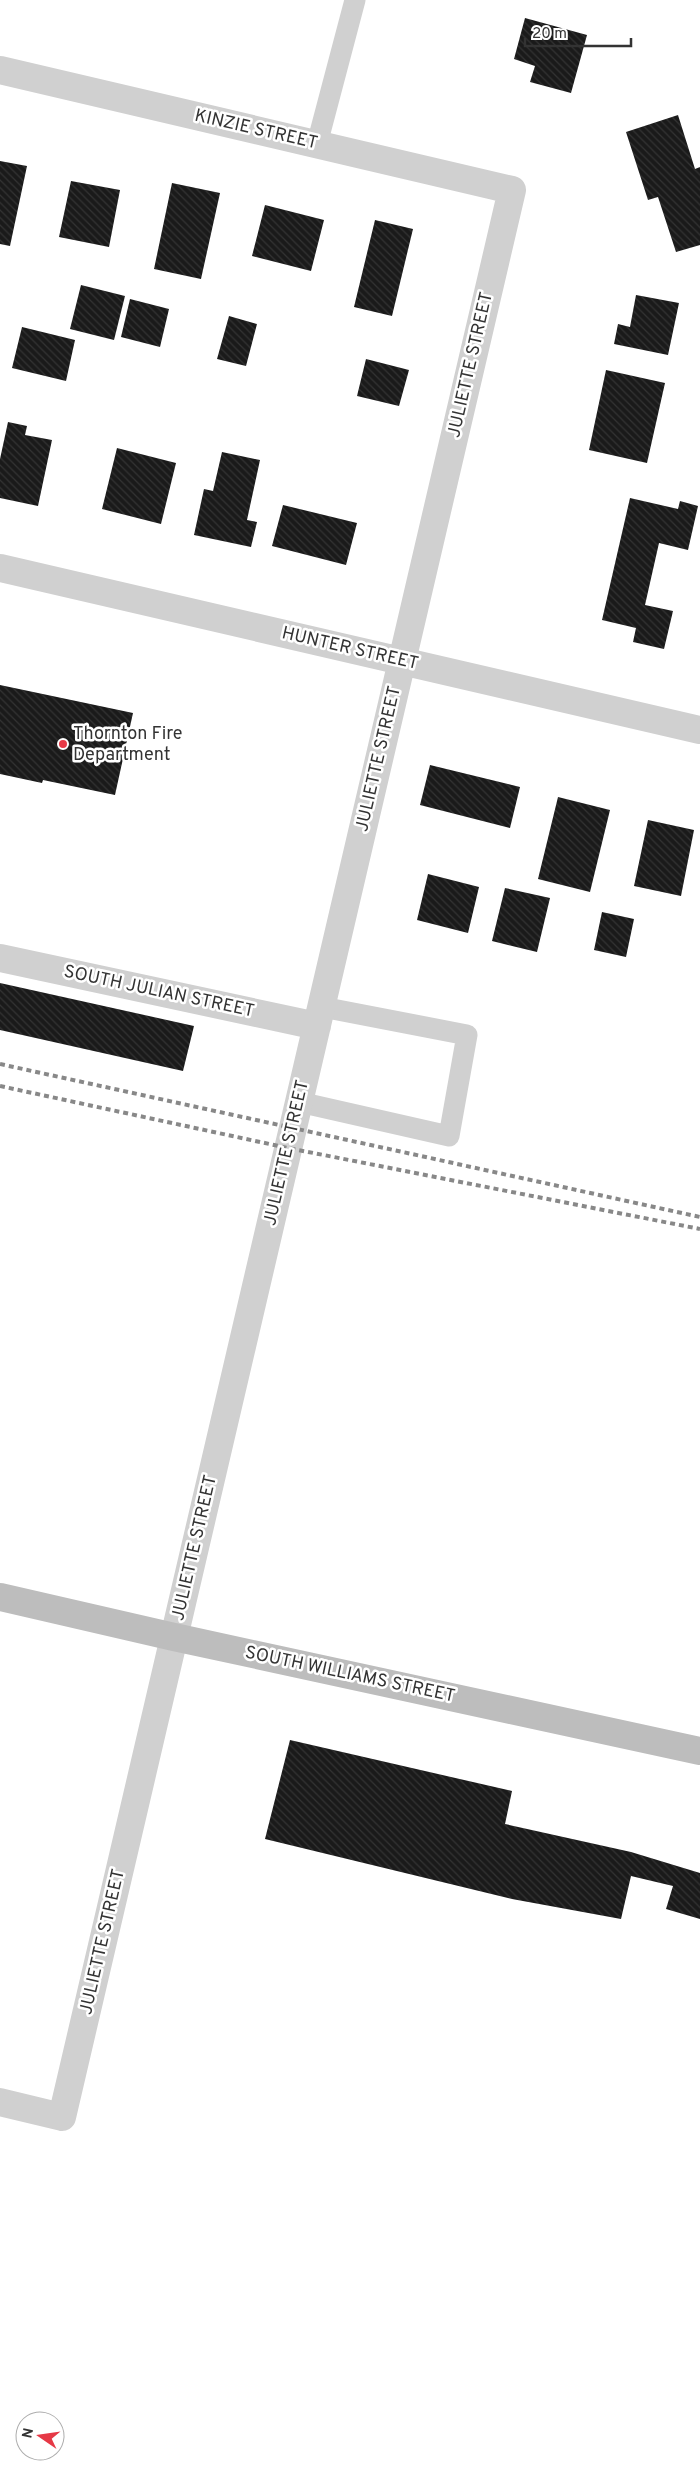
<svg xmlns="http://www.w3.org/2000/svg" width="700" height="2476" viewBox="0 0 700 2476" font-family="Overpass,sans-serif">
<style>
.building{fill:url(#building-back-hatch)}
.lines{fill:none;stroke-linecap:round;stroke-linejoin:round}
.lane{stroke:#d0d0d0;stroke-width:21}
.street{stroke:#d0d0d0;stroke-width:28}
.secondary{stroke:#bdbdbd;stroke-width:28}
.rail{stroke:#888;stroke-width:4;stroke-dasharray:5 4;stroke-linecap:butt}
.poi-dot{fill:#e63946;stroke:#fff;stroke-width:2}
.labels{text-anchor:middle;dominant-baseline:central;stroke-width:5;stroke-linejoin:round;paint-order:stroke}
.street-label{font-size:18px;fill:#333;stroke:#fff}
.poi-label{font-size:18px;fill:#333;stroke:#fff;text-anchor:start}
</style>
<defs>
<pattern id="building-back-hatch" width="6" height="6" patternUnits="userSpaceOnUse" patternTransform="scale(1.25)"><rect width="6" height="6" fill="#1a1a1a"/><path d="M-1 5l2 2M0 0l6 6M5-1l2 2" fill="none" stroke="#333"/></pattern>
</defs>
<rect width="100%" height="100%" fill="#fff"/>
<path class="building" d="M525,18L587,35L571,93L530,82L535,66L514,59Z
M678,115L695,169L700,167V245L676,252L658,197L648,200L626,132Z
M0,161L27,166L10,246L0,244Z
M71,181L120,190L109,247L59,237Z
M172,183L220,193L201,279L154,269Z
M265,205L324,220L311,271L252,256Z
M375,220L413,229L392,316L354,307Z
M81,285L125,296L114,340L70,329Z
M636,295L679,303L668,355L614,344L618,324L630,327Z
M130,299L169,309L160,347L121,337Z
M229,316L257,324L246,366L217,359Z
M22,327L75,340L66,381L12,368Z
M366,359L409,370L399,406L357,396Z
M606,370L665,383L647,463L589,450Z
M8,422L27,426L25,435L52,440L38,506L0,498V459Z
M117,448L176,463L161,524L102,509Z
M222,452L260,460L247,520L257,522L251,547L194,535L204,489L213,491Z
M630,498L678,509L680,501L698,506L688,550L659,543L645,605L673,611L664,649L633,642L636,628L602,620Z
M283,505L357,523L346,565L272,546Z
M0,685L133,713L115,795L43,780L42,783L0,774Z
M430,765L520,787L510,828L420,805Z
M558,797L610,810L590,892L538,879Z
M648,820L694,830L681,896L634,886Z
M428,874L479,887L468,933L417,920Z
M505,888L550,898L537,952L492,941Z
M602,912L634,919L626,957L594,950Z
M0,983L194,1026L183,1071L0,1030Z
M290,1740L512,1791L505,1824L631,1852L700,1873V1919L666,1909L673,1886L631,1876L621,1919L512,1899L265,1839Z"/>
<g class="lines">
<path class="lane" d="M317,144L355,0
M299,1102L449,1136L467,1035L322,1007"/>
<path class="street" d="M0,70L512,190L62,2117L0,2102
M0,568L700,730
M0,958L317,1026"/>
<path class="secondary" d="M0,1597L174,1637L700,1751"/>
<path class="rail" d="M0,1064L700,1217
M0,1086L288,1148L700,1229"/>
</g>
<circle class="poi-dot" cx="63" cy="744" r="5"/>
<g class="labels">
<g class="street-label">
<text transform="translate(256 130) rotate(13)">KINZIE STREET</text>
<text transform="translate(471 365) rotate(-77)">JULIETTE STREET</text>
<text transform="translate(350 649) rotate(13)">HUNTER STREET</text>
<text transform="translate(379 759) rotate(-77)">JULIETTE STREET</text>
<text transform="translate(159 992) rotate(12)">SOUTH JULIAN STREET</text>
<text transform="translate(287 1153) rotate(-77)">JULIETTE STREET</text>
<text transform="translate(195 1548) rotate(-77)">JULIETTE STREET</text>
<text transform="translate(350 1675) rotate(12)">SOUTH WILLIAMS STREET</text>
<text transform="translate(103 1942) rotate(-77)">JULIETTE STREET</text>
</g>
<g class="poi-label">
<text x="73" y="734">Thornton Fire<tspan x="73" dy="21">Department</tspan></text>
</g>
</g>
<g transform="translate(40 2436) rotate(283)"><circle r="24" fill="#ffffff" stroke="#adadad"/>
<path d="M0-4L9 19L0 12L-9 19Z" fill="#e63946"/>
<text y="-8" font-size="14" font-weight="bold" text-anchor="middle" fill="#333333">N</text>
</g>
<path d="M525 38v8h106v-8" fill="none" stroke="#333333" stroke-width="2.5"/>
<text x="532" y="38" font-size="15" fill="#333333" stroke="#ffffff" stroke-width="4" paint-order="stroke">20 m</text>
</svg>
